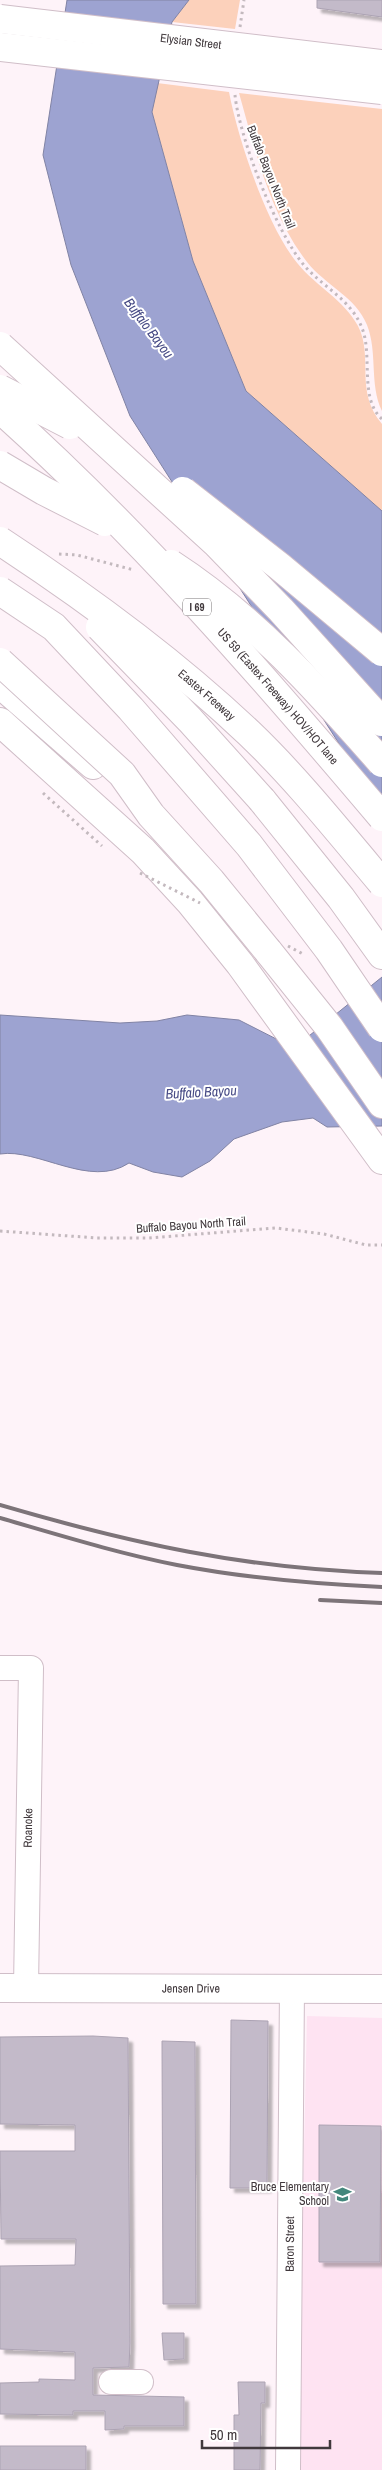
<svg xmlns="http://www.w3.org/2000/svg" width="382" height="2470" viewBox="0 0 382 2470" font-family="'Archivo Narrow',sans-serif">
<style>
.built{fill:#fee3f2}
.green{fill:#fcd1bb}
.water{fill:#9da3d1;stroke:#8183a4}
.building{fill:#c3bac9;stroke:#aca3b3;filter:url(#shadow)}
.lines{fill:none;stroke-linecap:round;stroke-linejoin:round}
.minor-casing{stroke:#d0bec8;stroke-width:26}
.major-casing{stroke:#d0bec8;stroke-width:30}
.highway-casing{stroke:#d0bec8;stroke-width:30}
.path{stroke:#c3b9be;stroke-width:3;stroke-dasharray:2.5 4;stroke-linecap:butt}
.minor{stroke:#fff;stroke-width:24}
.major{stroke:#fff;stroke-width:28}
.highway{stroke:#fff;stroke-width:28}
.rail{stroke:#7d7479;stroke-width:4}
.major-bridge-casing{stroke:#d0bec8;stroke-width:30;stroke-linecap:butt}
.highway-bridge-casing{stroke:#d0bec8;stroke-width:30;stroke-linecap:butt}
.path-bridge{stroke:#c3b9be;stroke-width:3;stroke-dasharray:2.5 4;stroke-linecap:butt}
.major-bridge{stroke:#fff;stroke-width:28}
.highway-bridge{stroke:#fff;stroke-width:28}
.labels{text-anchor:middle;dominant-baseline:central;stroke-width:4;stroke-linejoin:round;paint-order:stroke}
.shield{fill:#fff;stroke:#797476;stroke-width:1}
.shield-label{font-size:11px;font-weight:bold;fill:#40383c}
.street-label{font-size:12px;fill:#40383c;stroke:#fff}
.poi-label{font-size:12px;fill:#40383c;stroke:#fff;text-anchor:end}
.water-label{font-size:14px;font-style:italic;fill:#464a85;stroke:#fff}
</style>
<defs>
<filter id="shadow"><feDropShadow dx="4.5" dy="4.5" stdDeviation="1" flood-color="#0004"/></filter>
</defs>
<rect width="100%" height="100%" fill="#fef3f9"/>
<path class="built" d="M307,2016L382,2018V2470H299V2370Z"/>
<path class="green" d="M189,0H240L235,29L172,22Z
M157,83L229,92C238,139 267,227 298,264C316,286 344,300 358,326C374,357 354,391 382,424V511L246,391L193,261L152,112Z
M239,93L382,109V411C369,384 378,353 367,325C356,297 325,285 307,262C270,214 255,150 239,93Z"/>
<path class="water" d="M67,0H189L172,22L152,112L193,261L246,391L382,511V811L130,416L71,265L43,155Z
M382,977V1126L327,1127L313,1118L282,1122L234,1139L210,1161L182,1177L153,1172L129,1163C90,1189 38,1148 0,1154V1015L120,1023L157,1021L187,1015L239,1020L294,1048Z"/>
<path class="building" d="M317,0H382V17L317,8Z
M231,2020L268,2021L267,2188H230Z
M93,2036L128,2038L130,2343L129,2367L93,2368V2395L184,2397V2426H124V2429L105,2430V2411H73V2415L0,2414V2383L39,2382V2379L75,2380V2352L0,2349V2266L75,2265L76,2239H1L0,2151H75V2125L0,2124V2037Z
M162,2041L195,2042L196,2304H163Z
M319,2125L381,2126L380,2262H319Z
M162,2333H184V2359L164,2360Z
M238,2382H265V2403H261L260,2470H234V2415H239Z
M0,2446H86V2470H0Z"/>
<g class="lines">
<defs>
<g id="minor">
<path d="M0,1668H31L26,1988"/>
<path d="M111,2382H141"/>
<path id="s1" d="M288,2470L292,1988"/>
</g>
<g id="major">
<path id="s2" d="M0,1988L382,1989"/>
</g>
<path id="highway" d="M0,684L93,765
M0,722L143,851L190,902L240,964L382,1160
M262,800L341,898L382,955
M268,951L329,1027L382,1104"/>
</defs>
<use href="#minor" class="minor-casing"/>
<use href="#major" class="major-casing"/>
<use href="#highway" class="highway-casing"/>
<path class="path" d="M240,27L244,0
M235,95C239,137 276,231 303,264C322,287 351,299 362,328C373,355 359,399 382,419
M59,554L77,555L134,570
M43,793L102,846
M0,1231L97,1238H148L276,1228L324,1234L366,1245H382"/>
<use href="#minor" class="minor"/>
<use href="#major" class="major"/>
<use href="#highway" class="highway"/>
<path class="rail" d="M0,1505C130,1543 246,1569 382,1573
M0,1518C59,1535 117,1553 177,1565C245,1578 313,1584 382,1587
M320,1600L382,1603"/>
<defs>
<g id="major-bridge">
<path id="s3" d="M0,19L382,64"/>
<path d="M0,47L382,90"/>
</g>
<g id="highway-bridge">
<path d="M0,346L217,544L281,610L382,722"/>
<path d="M0,389L70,425"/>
<path id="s4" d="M0,409C139,533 262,675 382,817"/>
<path d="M0,465L44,491L105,522"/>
<path d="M183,491L279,566L382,652"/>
<path id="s5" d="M0,541C87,598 173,661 249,733C297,779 339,832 382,883"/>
<path d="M171,564C253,617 318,690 382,763"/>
<path d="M0,591L54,627L131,709L249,845L329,950L382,1028"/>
<path d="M100,627L190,720L262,800"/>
<path d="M0,662L122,774L151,815L211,881L268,951"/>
</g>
</defs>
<use href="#major-bridge" class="major-bridge-casing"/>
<use href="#highway-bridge" class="highway-bridge-casing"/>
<path class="path-bridge" d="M140,873L200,903
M288,946L303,954"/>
<use href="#major-bridge" class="major-bridge"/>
<use href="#highway-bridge" class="highway-bridge"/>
</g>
<defs>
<symbol id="school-bare" viewBox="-9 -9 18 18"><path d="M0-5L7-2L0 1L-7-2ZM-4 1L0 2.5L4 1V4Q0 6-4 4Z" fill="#43877c" stroke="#fff" stroke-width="2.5" paint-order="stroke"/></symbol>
</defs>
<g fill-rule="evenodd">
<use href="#school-bare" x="330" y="2182" width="25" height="25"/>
</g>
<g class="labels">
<rect class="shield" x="183" y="598.5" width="28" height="17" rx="4"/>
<g class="shield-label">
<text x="197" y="607">I 69</text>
</g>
<g class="street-label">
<text stroke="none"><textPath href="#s3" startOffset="192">Elysian Street</textPath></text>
<text transform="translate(271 177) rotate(68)">Buffalo Bayou North Trail</text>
<text stroke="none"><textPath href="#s5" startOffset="258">Eastex Freeway</textPath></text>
<text stroke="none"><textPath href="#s4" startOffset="400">US 59 (Eastex Freeway) HOV/HOT lane</textPath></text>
<text transform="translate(191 1225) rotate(-4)">Buffalo Bayou North Trail</text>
<text transform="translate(28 1828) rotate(-89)">Roanoke</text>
<text stroke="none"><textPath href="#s2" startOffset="191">Jensen Drive</textPath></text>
<text stroke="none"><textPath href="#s1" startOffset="226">Baron Street</textPath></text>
</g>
<g class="poi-label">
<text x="329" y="2187">Bruce Elementary<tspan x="329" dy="14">School</tspan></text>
</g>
<g class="water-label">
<text transform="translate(149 328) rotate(53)">Buffalo Bayou</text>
<text transform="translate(201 1092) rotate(-3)">Buffalo Bayou</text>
</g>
</g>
<path d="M202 2440v8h128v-8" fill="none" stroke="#40383c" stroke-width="2.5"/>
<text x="210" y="2440" font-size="15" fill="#40383c" stroke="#ffffff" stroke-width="4" paint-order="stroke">50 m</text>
</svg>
